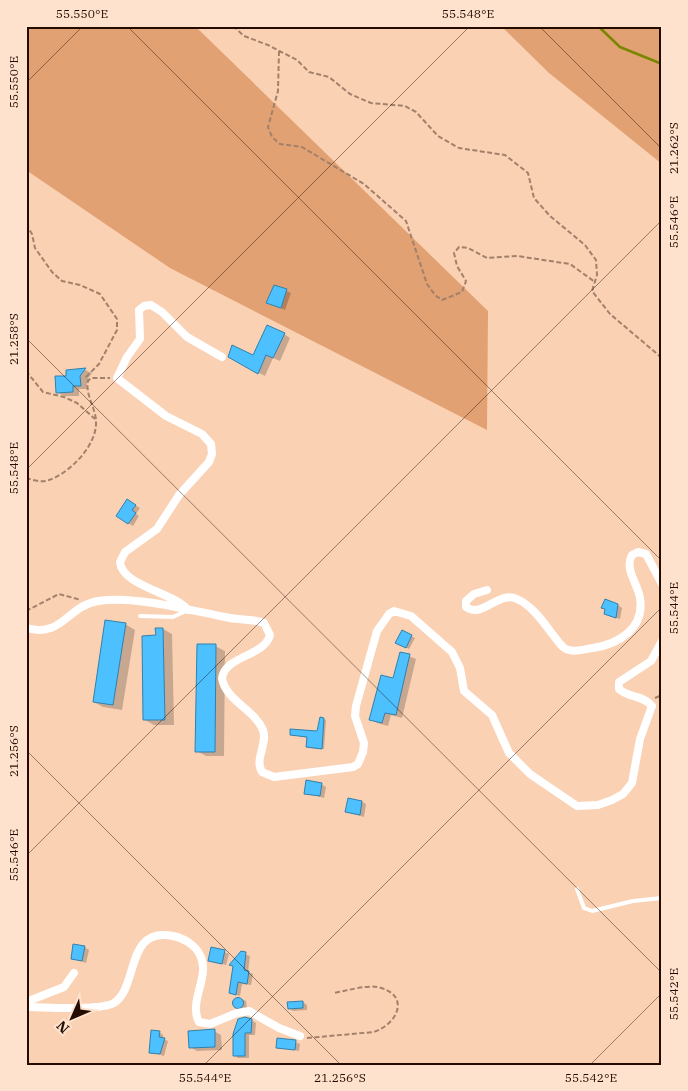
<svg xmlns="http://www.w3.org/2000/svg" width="688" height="1091" viewBox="0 0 688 1091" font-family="'IBM Plex Serif',serif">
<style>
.green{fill:#e1a173}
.shadow{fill:#0003}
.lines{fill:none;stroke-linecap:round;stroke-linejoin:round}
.stream{stroke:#798700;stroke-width:2.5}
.building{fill:#4dc0ff;stroke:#3081ad}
.path{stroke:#a3806a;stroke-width:2;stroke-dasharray:5 2.5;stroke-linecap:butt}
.service{stroke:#fff;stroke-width:4}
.minor{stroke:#fff;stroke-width:8}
.ticks{fill:none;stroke:#240c00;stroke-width:1;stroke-opacity:0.45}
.neatline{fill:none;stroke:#240c00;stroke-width:2}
.ticks-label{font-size:12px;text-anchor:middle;fill:#240c00}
</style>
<rect width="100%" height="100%" fill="#fbd1b4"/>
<path class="green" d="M26,26H195L488,311L487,430L170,268L26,170Z
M501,26H662V164L549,73Z"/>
<path class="shadow" d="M275,286L291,293L285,310L268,303Z
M284,334L290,338L280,361L273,358L265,376L229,357H254Z
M85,370L92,373L87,380V389H79V396H64L57,392L67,377V371Z
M128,501L140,508L136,514L139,516L133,526L117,516Z
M618,605L622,608L620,619L609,616Z
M125,624L135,630L122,710L103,707L94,702Z
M163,629L172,634L174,725H154L145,720L157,637Z
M402,632L415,638L409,649L396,642Z
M215,646L225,651L224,756H206L197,751Z
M401,653L416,659L402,718L391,715L388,726L377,723L371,719L394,679Z
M323,719L326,720L324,749L310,748L308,746V738L291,734L317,733Z
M321,784L326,787L324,798L305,793Z
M362,802L366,804L364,817L347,812Z
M84,947L89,950L86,963L72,958Z
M224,952L229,954L226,965L209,960Z
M241,953L250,956L248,972L253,974L251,985L242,984L240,996L230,993L234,967L231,965Z
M242,999L246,1001L247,1008L239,1010L234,1007L233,1000Z
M303,1002L307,1005V1010L293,1011L289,1008Z
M251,1020L256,1023L255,1035H249V1058H238L234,1055V1035Z
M214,1031L221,1035L222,1050L197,1051L190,1047Z
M159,1032L163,1035V1039L168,1041L164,1056L150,1052Z
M295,1042L300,1044L299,1051L277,1047Z"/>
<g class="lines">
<path class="stream" d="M598,26L620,47L662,64"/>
</g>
<path class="building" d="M274,285L287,289L281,308L266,303Z
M267,325L285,333L273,358L266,355L258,374L228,357L232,345L253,355Z
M86,368L80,376L81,386H73V392L56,393L55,376H66V370Z
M127,499L136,505L132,510L136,513L128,524L116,516Z
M605,599L618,604L616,618L604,614L605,609L601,608Z
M105,620L126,623L113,705L93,702Z
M155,628H163L165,720H143L142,636L156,635Z
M402,630L412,635L406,648L395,643Z
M197,644H216L215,752H195Z
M400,652L410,654L396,715L385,713L382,723L369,720L381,675L393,678Z
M320,717L324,718L322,749L306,747L307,737L290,735V729L317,731Z
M306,780L322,783L320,796L304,794Z
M348,798L362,801L360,815L345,812Z
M73,944L85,946L82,961L71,959Z
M211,947L225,950L222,964L208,961Z
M241,951L246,952L244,970L249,971L247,984L238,982L236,995L229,993L233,966L229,965Z
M232.5 1003a5.5 5.5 0 1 1 11 0a5.5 5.5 0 1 1-11 0Z
M303,1001V1008L288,1009L287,1002Z
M245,1017L252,1019L251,1033H245V1056H233V1034L238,1019Z
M215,1029V1047L189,1048L188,1031Z
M151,1030L160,1031L159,1037L165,1038L160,1054L149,1053Z
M277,1038L296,1040L295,1050L276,1048Z"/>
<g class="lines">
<path class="path" d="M233,26L244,36L268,45L297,60L309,72L329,77L350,94L371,103L405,106L416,112L438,136L459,148L505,155L528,173L534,198L550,216L585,245L596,260L597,275L592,291L610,314L662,358
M279,51L278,91L268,127L272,137L280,144L302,147L364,184L406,221L427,284L435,295L442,300L462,292L466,281L457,266L454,253L459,247L468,248L487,258L517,256L570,264L595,282
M26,224L32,234L35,248L52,272L62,281L80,285L100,294L117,319V330L99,364L86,377L88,381
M26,371L43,392L64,397L77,403L95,419
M26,478C33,480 42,483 49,480C70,473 97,445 96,422C96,408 85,395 88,381L91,378H110
M26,611L59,594L81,600
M655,698L662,695
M307,1038L374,1032C401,1022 409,993 377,987C365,985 346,991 333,993"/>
<path class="service" d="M140,616L173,617L188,610
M577,889L584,908L592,911L633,901L662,898"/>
<path class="minor" d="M487,590L474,594L466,601V607C483,619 498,590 517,599C537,608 549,632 563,647C571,654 584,649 593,648C618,644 645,629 640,598C638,584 624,569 632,555L638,552L646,554L662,584
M188,610C173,592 122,586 120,562L125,552L157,529L179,495L209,462L212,454L211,444L202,434L166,416L117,378L127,357L140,339L139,310L144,306L151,305L162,312L187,337L222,357
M26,628C63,638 67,606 98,601C135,595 192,611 230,618C241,620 255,619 264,623L270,635C264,657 226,655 222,678C225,700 255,710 263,730C268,744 254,759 262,772L274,777L353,767L358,764L363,752L364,743L355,716L356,706L377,631L389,614L394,611L411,616L452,652L460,668L464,691L492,715L509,753L530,774L577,806L598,805L612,800L623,794L632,783L640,739L652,706C643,695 629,698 619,689V682L651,661L662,641
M26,1002L64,987L74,973
M26,1007C45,1007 99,1011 114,1003C139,987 125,926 173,936C184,938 195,945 200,955C211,976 188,1001 199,1022L210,1024L237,1013L249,1011L279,1028L300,1036"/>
</g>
<path class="ticks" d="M127,26L662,561M539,26L662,149M26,83L83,26M26,338L662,973M26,470L470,26M26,750L341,1065M26,856L662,220M204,1065L662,607M590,1065L662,993"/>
<rect width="688" height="1091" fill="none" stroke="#fee2ce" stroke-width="55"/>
<g transform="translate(72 1018) rotate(225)" stroke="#fee2ce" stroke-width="4" paint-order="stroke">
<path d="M0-4L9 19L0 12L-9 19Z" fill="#240c00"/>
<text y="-8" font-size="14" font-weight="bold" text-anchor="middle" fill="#240c00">N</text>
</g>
<rect x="28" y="28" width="632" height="1036" class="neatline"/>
<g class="ticks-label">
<text x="82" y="18">55.550°E</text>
<text x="468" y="18">55.548°E</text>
<text transform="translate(14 82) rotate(-90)" y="4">55.550°E</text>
<text transform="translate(674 148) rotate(-90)" y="4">21.262°S</text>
<text transform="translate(674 222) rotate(-90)" y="4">55.546°E</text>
<text transform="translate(14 339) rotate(-90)" y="4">21.258°S</text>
<text transform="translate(14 468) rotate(-90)" y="4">55.548°E</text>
<text transform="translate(674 608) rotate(-90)" y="4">55.544°E</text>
<text transform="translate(14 751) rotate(-90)" y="4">21.256°S</text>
<text transform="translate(14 855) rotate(-90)" y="4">55.546°E</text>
<text transform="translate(674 994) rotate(-90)" y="4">55.542°E</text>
<text x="205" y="1082">55.544°E</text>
<text x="340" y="1082">21.256°S</text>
<text x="591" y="1082">55.542°E</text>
</g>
</svg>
